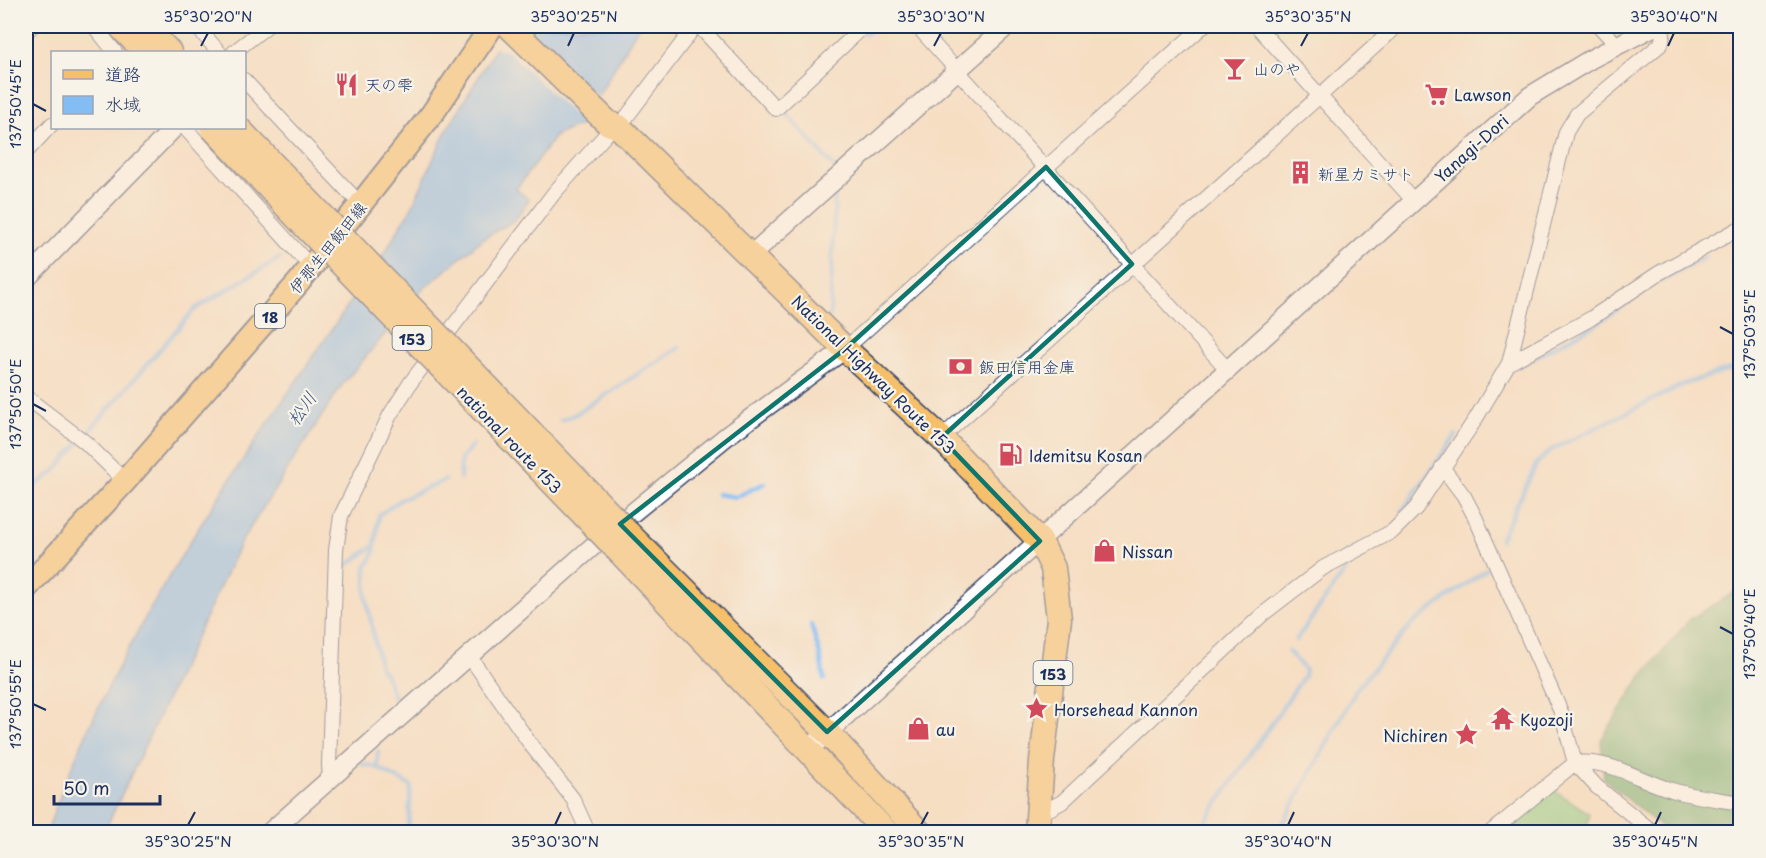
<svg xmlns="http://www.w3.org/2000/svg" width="1766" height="858" viewBox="0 0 1766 858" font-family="'Playpen Sans','Klee One',sans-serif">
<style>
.green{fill:#88cd87;stroke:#527e72;stroke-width:1.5}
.forest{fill:#6eb074;stroke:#447069;stroke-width:1.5}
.water{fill:#83bdf4;stroke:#4f76a9;stroke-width:1.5}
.pier{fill:#f5dec3}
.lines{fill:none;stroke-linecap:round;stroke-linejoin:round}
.stream{stroke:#83bdf4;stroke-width:4.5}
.minor-casing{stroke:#3c496d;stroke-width:16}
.tertiary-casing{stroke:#3c496d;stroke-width:21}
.primary-casing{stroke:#3c496d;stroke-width:26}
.trunk-casing{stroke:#3c496d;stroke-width:27}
.minor{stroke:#fff;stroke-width:14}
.tertiary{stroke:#fff;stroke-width:18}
.primary{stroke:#f6c06b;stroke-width:22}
.trunk{stroke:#f6c06b;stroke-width:24}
.trunk-bridge-casing{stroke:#3c496d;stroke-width:27;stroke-linecap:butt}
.trunk-bridge{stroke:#f6c06b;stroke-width:24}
.marked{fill:none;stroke:#0f766e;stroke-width:4.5;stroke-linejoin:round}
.ticks{fill:none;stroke:#1b2f5e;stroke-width:2}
.labels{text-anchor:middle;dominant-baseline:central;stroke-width:4.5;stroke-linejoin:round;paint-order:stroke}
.shield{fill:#f7f3e8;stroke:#5d6a87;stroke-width:1.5}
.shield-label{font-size:15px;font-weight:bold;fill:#1b2f5e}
.poi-label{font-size:16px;fill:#1b2f5e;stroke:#f7f3e8;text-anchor:start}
.street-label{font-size:16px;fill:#1b2f5e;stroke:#f7f3e8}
.water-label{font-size:18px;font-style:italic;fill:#355284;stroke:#f7f3e8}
.neatline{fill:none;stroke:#1b2f5e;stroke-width:2}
.ticks-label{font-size:15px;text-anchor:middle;fill:#1b2f5e}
</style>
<rect width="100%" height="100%" fill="#f7f3e8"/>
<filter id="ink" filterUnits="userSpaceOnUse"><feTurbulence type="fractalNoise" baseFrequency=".0167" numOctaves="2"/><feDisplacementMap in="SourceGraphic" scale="12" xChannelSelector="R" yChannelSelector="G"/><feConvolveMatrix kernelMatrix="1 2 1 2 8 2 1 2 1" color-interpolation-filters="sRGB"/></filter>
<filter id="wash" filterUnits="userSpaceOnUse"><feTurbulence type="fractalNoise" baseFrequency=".008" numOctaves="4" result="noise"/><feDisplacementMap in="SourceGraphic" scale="24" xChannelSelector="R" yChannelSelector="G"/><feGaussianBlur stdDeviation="1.35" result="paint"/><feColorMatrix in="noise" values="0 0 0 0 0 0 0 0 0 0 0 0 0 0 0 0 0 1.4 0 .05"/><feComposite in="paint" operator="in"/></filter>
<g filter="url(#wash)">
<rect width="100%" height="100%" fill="#f5dec3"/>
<path class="green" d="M1554,790L1590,814L1585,832H1500Z"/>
<path class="forest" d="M1740,589V832H1682L1661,827L1604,779L1601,740L1639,680L1690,619Z"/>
<path class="water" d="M514,26H639L581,125L556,135L516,189L529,200L515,220L484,238L423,289L341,386L241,542L104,832H47C121,618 261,435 387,249L412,207L445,133L496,48Z"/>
<path class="pier" d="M510,26L601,100L585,125L505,49L498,50L494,46Z"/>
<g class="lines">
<path class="stream" d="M865,34L874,26
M788,104L785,112L834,167
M1660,282L1705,257
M830,316L835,192
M1519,366L1596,324L1645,291
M561,420L576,414L680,347
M460,478L461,458L473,445
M26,492L54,472L195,309L280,258
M717,494L736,497L765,483
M1402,511L1456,435
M1500,540L1537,463L1551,450L1684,384L1740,366
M346,566L375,545
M811,625L820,655L824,679
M1296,640L1350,564
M398,708L385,673L380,667L366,597V568L374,553L379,515L400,500L445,480
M362,764L376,767L411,786L408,832
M377,768L378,751
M1198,832L1304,676L1305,670L1288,651
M1281,832L1282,825L1358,687L1413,623L1487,569"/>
</g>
</g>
<g filter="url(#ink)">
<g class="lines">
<defs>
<path id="minor" d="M94,26L115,52
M196,26L219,52
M699,26L776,109L864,26
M917,26L1227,369
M1257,26L1413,200
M1599,26L1617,45
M26,32L32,26
M234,52L267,26
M244,80L361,205
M185,128L311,267
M26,152L52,124
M845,349L1203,26
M1509,363L1590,319L1659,273L1740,228
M26,397L85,442L125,481
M941,438L1397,26
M1442,467L1464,496L1476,519L1561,712L1575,763L1597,787L1653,832
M470,657L531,745L573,799L588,832
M330,779L329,765L336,550L341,516L390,415L411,382L554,193L609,131L619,127L695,26
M1038,807L1049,809L1062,802L1263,614L1323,568L1393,531L1416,508L1475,420L1509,363L1566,132L1577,114L1661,44L1663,35L1661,26
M1491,832L1575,763C1612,759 1639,781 1672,790C1694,797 1718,799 1740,803"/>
<path id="tertiary" d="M751,255L1007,26
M26,279L174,128
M808,750L1530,96L1591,59L1655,26
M270,832L609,532L728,435L845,349"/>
<path id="primary" d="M26,588L125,481L299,282L432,114L492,26"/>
<path id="trunk" d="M120,26L145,52
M145,26L169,52
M509,26L608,123L619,127L845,349L941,438L1040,541L1053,568L1059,619L1042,760L1037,832
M627,532L827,732L919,832
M614,546L886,832"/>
</defs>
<use href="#minor" class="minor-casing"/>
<use href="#tertiary" class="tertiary-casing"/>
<use href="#primary" class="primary-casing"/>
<use href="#trunk" class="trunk-casing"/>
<use href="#minor" class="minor"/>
<use href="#tertiary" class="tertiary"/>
<use href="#primary" class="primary"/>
<use href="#trunk" class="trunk"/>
<defs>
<path id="trunk-bridge" d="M213,128L304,225L614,546
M238,128L627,532"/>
</defs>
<use href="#trunk-bridge" class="trunk-bridge-casing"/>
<use href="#trunk-bridge" class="trunk-bridge"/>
</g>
</g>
<path d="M0 0H1766V858H0ZM1046,167L1132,264L941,438L1040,541L827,732L620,524L845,349Z" fill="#f5dec3" fill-opacity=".55" fill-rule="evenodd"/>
<path class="marked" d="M1046,167L1132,264L941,438L1040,541L827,732L620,524L845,349Z"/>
<path class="ticks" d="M201,46L208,33M568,46L574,33M934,46L941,33M1301,46L1308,33M1668,46L1674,33M33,104L46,111M1720,327L1733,334M33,404L46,411M1720,627L1733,634M33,704L46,710M188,825L195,812M555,825L561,812M921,825L928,812M1288,825L1294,812M1655,825L1661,812"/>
<defs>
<symbol id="bar-bare" viewBox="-9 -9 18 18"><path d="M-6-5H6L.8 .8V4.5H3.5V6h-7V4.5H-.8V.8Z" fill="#d1495b" stroke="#f7f3e8" stroke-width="2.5" paint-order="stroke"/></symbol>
<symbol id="restaurant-bare" viewBox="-9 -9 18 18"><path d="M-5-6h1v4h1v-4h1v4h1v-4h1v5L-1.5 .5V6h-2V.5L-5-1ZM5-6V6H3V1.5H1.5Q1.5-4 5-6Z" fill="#d1495b" stroke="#f7f3e8" stroke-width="2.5" paint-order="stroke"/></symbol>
<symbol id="supermarket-bare" viewBox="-9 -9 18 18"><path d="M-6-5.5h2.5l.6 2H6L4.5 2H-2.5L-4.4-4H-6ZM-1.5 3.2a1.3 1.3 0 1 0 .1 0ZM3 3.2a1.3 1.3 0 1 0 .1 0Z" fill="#d1495b" stroke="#f7f3e8" stroke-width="2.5" paint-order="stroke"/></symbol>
<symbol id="building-bare" viewBox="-9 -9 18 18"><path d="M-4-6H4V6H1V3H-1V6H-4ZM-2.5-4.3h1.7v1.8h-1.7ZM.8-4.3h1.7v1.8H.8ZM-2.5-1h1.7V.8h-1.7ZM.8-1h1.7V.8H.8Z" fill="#d1495b" stroke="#f7f3e8" stroke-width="2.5" paint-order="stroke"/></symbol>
<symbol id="bank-bare" viewBox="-9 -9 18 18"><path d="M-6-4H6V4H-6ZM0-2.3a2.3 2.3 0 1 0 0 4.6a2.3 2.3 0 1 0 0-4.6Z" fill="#d1495b" stroke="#f7f3e8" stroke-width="2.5" paint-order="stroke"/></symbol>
<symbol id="fuel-bare" viewBox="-9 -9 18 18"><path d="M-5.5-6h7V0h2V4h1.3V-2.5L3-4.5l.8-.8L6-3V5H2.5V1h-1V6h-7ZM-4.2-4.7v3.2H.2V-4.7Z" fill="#d1495b" stroke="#f7f3e8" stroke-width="2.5" paint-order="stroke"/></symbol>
<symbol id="shop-bare" viewBox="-9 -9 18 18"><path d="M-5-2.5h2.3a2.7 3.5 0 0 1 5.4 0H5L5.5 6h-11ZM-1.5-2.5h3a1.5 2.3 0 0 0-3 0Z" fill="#d1495b" stroke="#f7f3e8" stroke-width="2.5" paint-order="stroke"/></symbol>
<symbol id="sight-bare" viewBox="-9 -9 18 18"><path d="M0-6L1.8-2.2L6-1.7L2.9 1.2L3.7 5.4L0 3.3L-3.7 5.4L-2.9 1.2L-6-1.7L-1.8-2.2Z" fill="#d1495b" stroke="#f7f3e8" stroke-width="2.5" paint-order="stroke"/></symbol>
<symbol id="temple-bare" viewBox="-9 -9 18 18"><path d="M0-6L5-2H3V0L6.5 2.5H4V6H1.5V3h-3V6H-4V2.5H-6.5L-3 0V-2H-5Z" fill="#d1495b" stroke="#f7f3e8" stroke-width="2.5" paint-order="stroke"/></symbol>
</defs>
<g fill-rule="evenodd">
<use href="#bar-bare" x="1218" y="52" width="33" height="33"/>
<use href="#restaurant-bare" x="330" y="68" width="33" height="33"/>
<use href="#supermarket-bare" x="1420" y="78" width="33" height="33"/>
<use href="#building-bare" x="1284" y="156" width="33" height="33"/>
<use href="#bank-bare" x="944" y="350" width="33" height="33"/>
<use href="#fuel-bare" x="994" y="438" width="33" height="33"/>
<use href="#shop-bare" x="1088" y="534" width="33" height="33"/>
<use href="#sight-bare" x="1020" y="692" width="33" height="33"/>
<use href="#temple-bare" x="1486" y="702" width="33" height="33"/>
<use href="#shop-bare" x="902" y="712" width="33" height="33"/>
<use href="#sight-bare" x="1450" y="718" width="33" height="33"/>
</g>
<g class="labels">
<g class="shield">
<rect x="255" y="304" width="30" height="24" rx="4.5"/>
<rect x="392.5" y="326" width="39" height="24" rx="4.5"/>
<rect x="1033.5" y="661" width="39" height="24" rx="4.5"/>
</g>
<g class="shield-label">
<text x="270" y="316">18</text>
<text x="412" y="338">153</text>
<text x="1053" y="673">153</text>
</g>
<g class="poi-label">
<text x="1253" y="68">山のや</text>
<text x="365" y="84">天の雫</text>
<text x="1454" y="94">Lawson</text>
<text x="1318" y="173">新星カミサト</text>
<text x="979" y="366">飯田信用金庫</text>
<text x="1029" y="455">Idemitsu Kosan</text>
<text x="1122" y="551">Nissan</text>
<text x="1054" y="709">Horsehead Kannon</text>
<text x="1520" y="719">Kyozoji</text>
<text x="936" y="729">au</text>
<text x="1448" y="735" text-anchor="end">Nichiren</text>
</g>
<g class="street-label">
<text transform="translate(1471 148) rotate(-42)">Yanagi-Dori</text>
<text transform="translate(327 247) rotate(-51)">伊那生田飯田線</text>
<text transform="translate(874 374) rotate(44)">National Highway Route 153</text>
<text transform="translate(510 439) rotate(46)">national route 153</text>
</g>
<g class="water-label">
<text transform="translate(301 408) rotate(-55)">松川</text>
</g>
</g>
<rect width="1766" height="858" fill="none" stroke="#f7f3e8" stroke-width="66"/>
<rect x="51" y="51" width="195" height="78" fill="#f7f3e8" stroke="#9fa5b1" stroke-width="1.5"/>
<rect x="63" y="70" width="30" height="9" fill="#f6c06b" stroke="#9fa5b1" stroke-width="1.5"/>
<text x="105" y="81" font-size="18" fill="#1b2f5e">道路</text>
<rect x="63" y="96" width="30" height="18" fill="#83bdf4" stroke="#9fa5b1" stroke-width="1.5"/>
<text x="105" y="111" font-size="18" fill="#1b2f5e">水域</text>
<path d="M54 795v9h106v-9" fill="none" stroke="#1b2f5e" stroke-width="3"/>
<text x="63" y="795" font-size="18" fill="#1b2f5e" stroke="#f7f3e8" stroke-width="4.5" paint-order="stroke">50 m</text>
<rect x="33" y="33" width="1700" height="792" class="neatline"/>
<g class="ticks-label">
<text x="208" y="22">35°30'20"N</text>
<text x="574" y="22">35°30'25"N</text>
<text x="941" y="22">35°30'30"N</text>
<text x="1308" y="22">35°30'35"N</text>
<text x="1674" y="22">35°30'40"N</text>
<text transform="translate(16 104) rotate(-90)" y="5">137°50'45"E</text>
<text transform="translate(1750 334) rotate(-90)" y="5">137°50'35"E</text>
<text transform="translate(16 404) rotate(-90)" y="5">137°50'50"E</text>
<text transform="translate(1750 634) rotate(-90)" y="5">137°50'40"E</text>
<text transform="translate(16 704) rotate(-90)" y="5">137°50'55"E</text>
<text x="188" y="847">35°30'25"N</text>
<text x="555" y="847">35°30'30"N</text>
<text x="921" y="847">35°30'35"N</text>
<text x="1288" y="847">35°30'40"N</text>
<text x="1655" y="847">35°30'45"N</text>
</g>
</svg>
